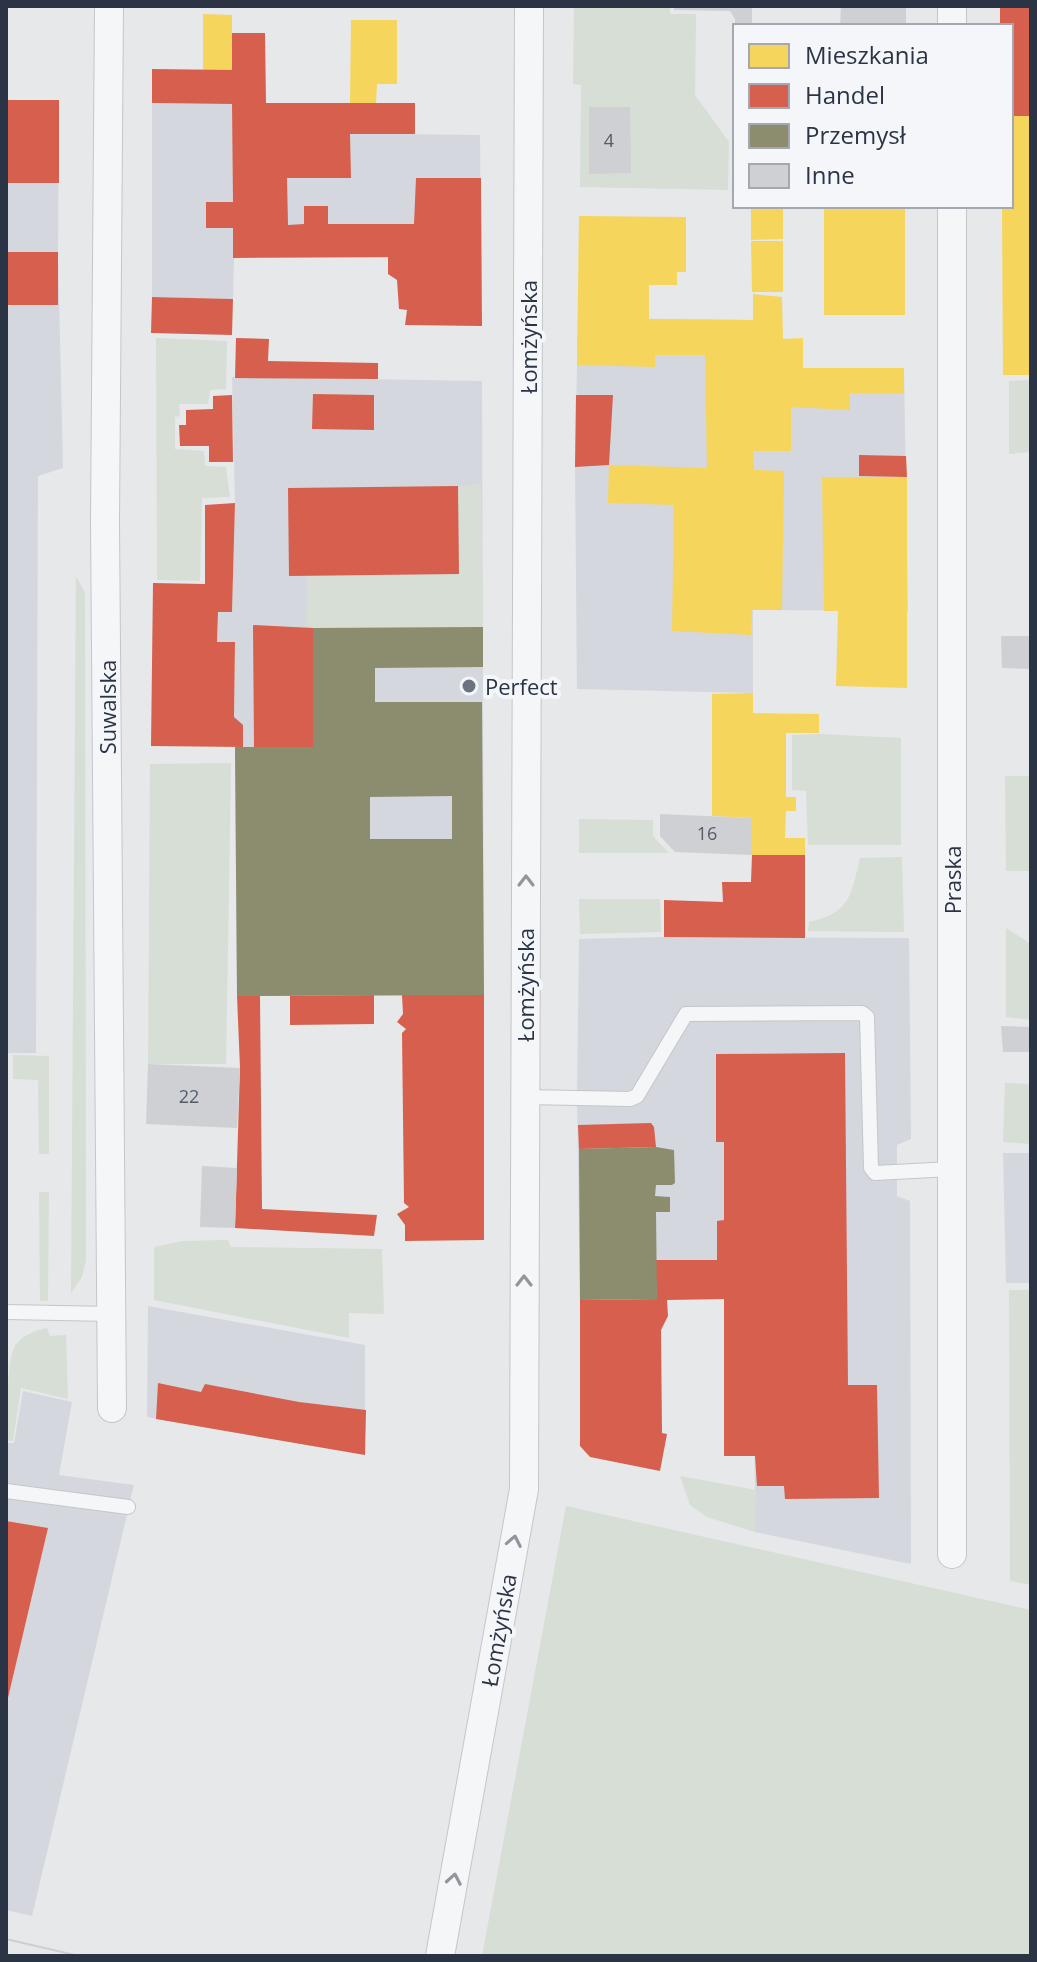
<svg xmlns="http://www.w3.org/2000/svg" width="1037" height="1962" viewBox="0 0 1037 1962" font-family="'Open Sans',sans-serif">
<style>
.built{fill:#d4d7dd}
.green{fill:#d6ded6}
.homes{fill:#f6d55c}
.shops{fill:#d6604d}
.industry{fill:#8c8c6e;fill-rule:evenodd}
.building{fill:#ced0d3}
.lines{fill:none;stroke-linecap:round;stroke-linejoin:round}
.service-casing{stroke:#c4c6c8;stroke-width:16}
.minor-casing{stroke:#c4c6c8;stroke-width:30}
.service{stroke:#f5f6f7;stroke-width:14}
.minor{stroke:#f5f6f7;stroke-width:28}
.tram{stroke:#cecfd2;stroke-width:2}
.oneway{stroke:#90959e}
.poi-dot{fill:#6c737f;stroke:#f4f6f9;stroke-width:3}
.labels{text-anchor:middle;dominant-baseline:central;stroke-width:8;stroke-linejoin:round;paint-order:stroke}
.number-label{font-size:18px;fill:#545c69}
.street-label{font-size:22px;fill:#2b3445;stroke:#f4f6f9}
.poi-label{font-size:22px;fill:#2b3445;stroke:#f4f6f9;text-anchor:start}
</style>
<rect width="100%" height="100%" fill="#e6e8ea"/>
<path class="built" d="M59,100L58,252L63,468L38,476L36,1053H6V101Z
M152,103L232,104L233,132L480,135L481,258H234L233,299L152,297Z
M578,318L753,320L754,368H904L908,611L753,610V693L577,689L575,467Z
M232,377L482,381L484,995L237,996L235,748L243,747V726L234,717L235,642H217L218,612H232L235,503Z
M664,937L909,938L911,1139L897,1145V1196L910,1201L911,1564L755,1532L754,1299L580,1300L577,1098L579,939Z
M1003,1153H1031V1283H1006Z
M148,1306L365,1345V1455L147,1417Z
M23,1391L72,1402L59,1475L134,1485L32,1916L6,1910V1443H14Z"/>
<path class="green" d="M574,6H670V14H696L695,95L729,142L728,190L580,187L581,85L573,84Z
M156,338L227,341L226,389L210,390L208,404H179L180,416L175,417V449L204,451L205,466L226,467L230,497L202,498L200,581L157,580Z
M1031,380V452L1009,454V381Z
M481,484L483,627L313,628L306,626L307,576L459,574L458,486Z
M76,576L85,593L86,1260L82,1277L71,1293Z
M820,734L901,738V845H808L806,791L792,790V735Z
M231,763L226,1064H148L150,764Z
M1005,776H1031V871H1006Z
M579,819L653,820V836L669,853H579Z
M902,857L904,932L808,931L809,922C850,913 851,896 860,858Z
M579,899H660L661,932L580,934Z
M1006,928L1031,944V1020L1006,1017Z
M13,1055L49,1056V1154H39L38,1080L13,1079Z
M1005,1083L1031,1084V1144L1003,1142Z
M39,1192H49L48,1301H40Z
M228,1240L231,1247L382,1249L384,1314L349,1313V1338L154,1300V1247L183,1241Z
M1009,1290H1031V1585L1010,1581Z
M47,1328L50,1336L66,1335L68,1399L21,1388L13,1441L6,1440C9,1419 5,1363 15,1346C21,1336 36,1330 47,1328Z
M680,1476L756,1490L755,1532L707,1517L690,1505Z
M566,1506L1031,1610V1956H482Z"/>
<path class="homes" d="M203,14L232,15V70H203Z
M351,20H397V84H377L376,103H350Z
M1011,116H1031V375H1003L1002,206H1011Z
M751,206H783V239L751,240Z
M824,206H905V315H824Z
M579,216L686,217V272H677V285H649V319L753,320V294L782,297L783,339L803,338V368H904V394L850,393V410L791,407V451H753L754,470L784,471L782,610H752L751,635L672,631L674,505L608,503L609,465L707,468L705,355H655V367L577,365Z
M751,241H783V292H752Z
M822,477H907V688L836,686L838,611H824Z
M753,693V713L819,714V733H786V797H796V811H786L785,838H805V855H752V818L712,816V694Z"/>
<path class="shops" d="M1000,6H1031V116H1011V26H1000Z
M232,33H265L266,103H415V134H350L351,178H287L288,225L304,224V206H328V224H414L416,178H481L482,326L405,325L407,310L399,309L397,280L388,274V257L233,258V228H206V202H233L232,104L152,103V69L232,70Z
M6,100H59V183H6Z
M6,252H58V305H6Z
M152,297L233,299L232,335L151,333Z
M236,338L269,339L268,361L378,363V379L235,378Z
M313,394L374,395V430L312,429Z
M232,395L233,462H209V446H180L179,425H186V410L213,409V396Z
M576,395H613L609,465L575,467Z
M859,455L906,456L907,477L859,476Z
M458,486L459,574L289,576L288,488Z
M235,503L232,612H218L217,642H235L234,717L243,725V747L151,746L153,583L205,584V505Z
M253,625L313,628V747L254,748Z
M752,855H805V938L664,937V900L723,902L722,882H751Z
M374,995V1024L290,1025V996Z
M402,995H484V1240L405,1241V1225L397,1214L409,1207L404,1203L402,1033L406,1029L397,1022L403,1014Z
M237,996H260L262,1209L377,1215L374,1236L235,1228L240,1068Z
M845,1053L848,1385H877L879,1498L785,1499L784,1486H757L755,1456H724V1299L667,1300L668,1316L661,1330L662,1433L667,1434L660,1471L590,1457L580,1446V1300L657,1299L655,1260H717V1221L724,1220V1142H716V1054Z
M651,1123L654,1127L656,1147L579,1149L578,1125Z
M158,1383L201,1392L205,1384L299,1402L366,1410L365,1455L156,1419Z
M6,1521L48,1528L7,1702H6Z"/>
<path class="industry" d="M483,627V667L375,668V702H482L484,995L237,996L235,747H313V628ZM452,796V839H370V797Z
M656,1147L674,1150L675,1183L672,1185H656L655,1196L670,1197V1212H656L657,1299L580,1300L579,1149Z"/>
<path class="building" d="M674,6H752V26H735V19L730,11L674,10Z
M841,6H906V26H840Z
M589,107H630L631,173L589,174Z
M1001,636H1031V669L1002,668Z
M660,814L752,818V855L675,852L660,836Z
M1001,1026L1031,1027V1052H1003Z
M148,1064L240,1068L237,1128L146,1124Z
M202,1166L237,1168L235,1228L200,1227Z"/>
<g class="lines">
<defs>
<path id="service" d="M525,1097L630,1099L637,1096L686,1014L862,1013L867,1017L871,1168L875,1173L952,1169
M6,1312L112,1314
M6,1491L128,1507"/>
<path id="minor" d="M109,6L105,522L112,1408
M952,6V26
M952,1554V206
M440,1956L524,1489L529,6"/>
</defs>
<use href="#service" class="service-casing"/>
<use href="#minor" class="minor-casing"/>
<use href="#service" class="service"/>
<use href="#minor" class="minor"/>
<path class="tram" d="M6,1939L79,1956
M6,1956H7"/>
</g>
<defs><path id="oneway-chevron" d="M-2-3.5L2.5 0L-2 3.5" fill="none" stroke-width="1.6" stroke-linecap="round" stroke-linejoin="round" transform="scale(2)"/></defs>
<g class="oneway">
<use href="#oneway-chevron" transform="translate(526 881) rotate(-90)"/>
<use href="#oneway-chevron" transform="translate(524 1281) rotate(-90)"/>
<use href="#oneway-chevron" transform="translate(514 1541) rotate(-79)"/>
<use href="#oneway-chevron" transform="translate(454 1879) rotate(-80)"/>
</g>
<circle class="poi-dot" cx="469" cy="686" r="8"/>
<g class="labels">
<g class="number-label">
<text x="609" y="140">4</text>
<text x="707" y="833">16</text>
<text x="189" y="1096">22</text>
</g>
<g class="street-label">
<text transform="translate(528 337) rotate(-90)">Łomżyńska</text>
<text transform="translate(107 707) rotate(-90)">Suwalska</text>
<text transform="translate(952 880) rotate(-90)">Praska</text>
<text transform="translate(525 985) rotate(-90)">Łomżyńska</text>
<text transform="translate(498 1630) rotate(-80)">Łomżyńska</text>
</g>
<g class="poi-label">
<text x="485" y="686">Perfect</text>
</g>
</g>
<rect width="1037" height="1962" fill="none" stroke="#2b3445" stroke-width="16"/>
<rect x="733" y="24" width="280" height="184" fill="#f4f6f9" stroke="#a4a8b1" stroke-width="2"/>
<rect x="749" y="44" width="40" height="24" fill="#f6d55c" stroke="#a4a8b1" stroke-width="2"/>
<text x="805" y="64" font-size="24" fill="#2b3445">Mieszkania</text>
<rect x="749" y="84" width="40" height="24" fill="#d6604d" stroke="#a4a8b1" stroke-width="2"/>
<text x="805" y="104" font-size="24" fill="#2b3445">Handel</text>
<rect x="749" y="124" width="40" height="24" fill="#8c8c6e" stroke="#a4a8b1" stroke-width="2"/>
<text x="805" y="144" font-size="24" fill="#2b3445">Przemysł</text>
<rect x="749" y="164" width="40" height="24" fill="#ced0d3" stroke="#a4a8b1" stroke-width="2"/>
<text x="805" y="184" font-size="24" fill="#2b3445">Inne</text>
</svg>
